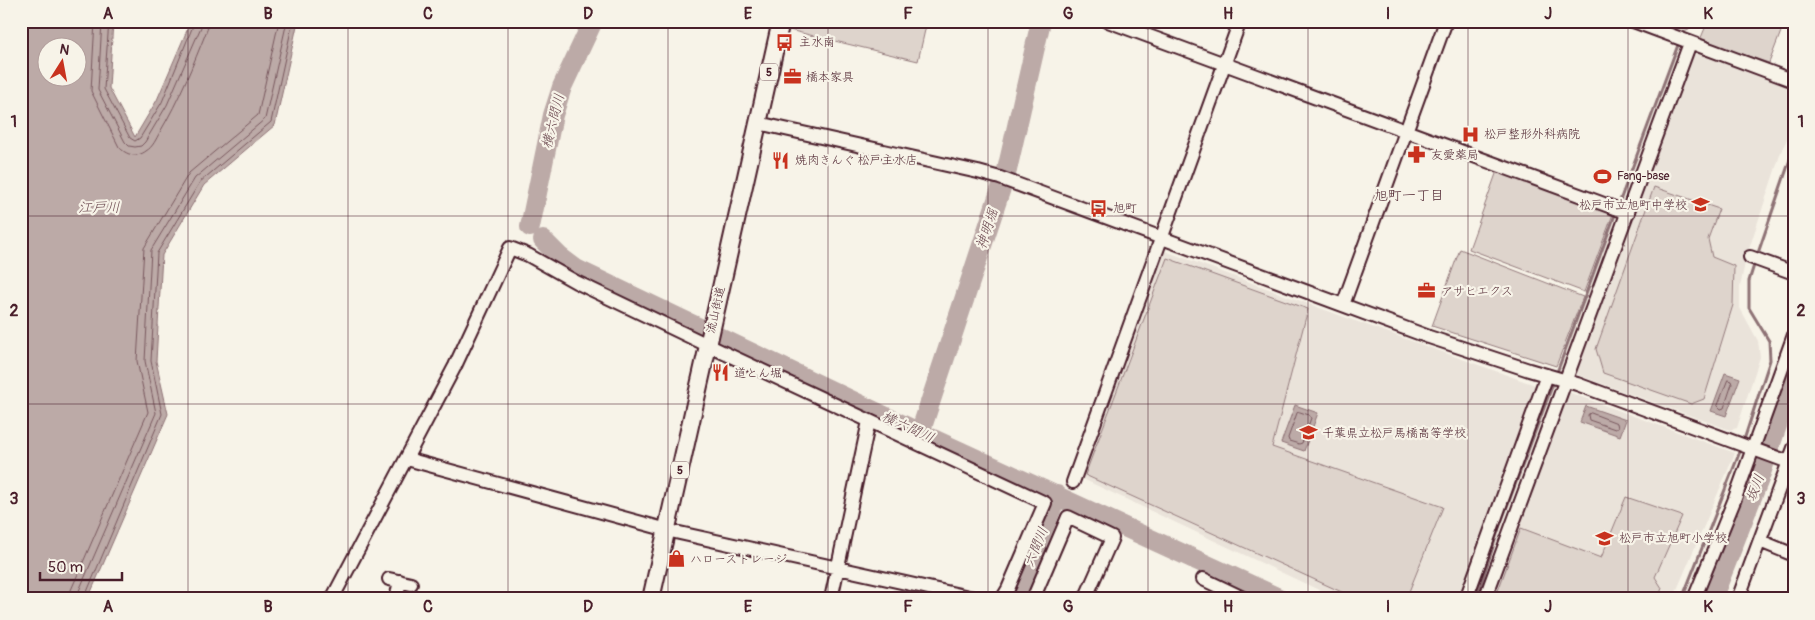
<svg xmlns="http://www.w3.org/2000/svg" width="1815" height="620" viewBox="0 0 1815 620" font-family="Pangolin,'Klee One',sans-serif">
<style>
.built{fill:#eae3da}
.green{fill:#ded4cc;stroke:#947a7c}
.water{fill:#bcaaa7;stroke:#8e7275;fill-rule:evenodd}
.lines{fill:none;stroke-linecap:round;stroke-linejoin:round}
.shore{stroke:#78575d;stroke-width:1}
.stream{stroke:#8e7275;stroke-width:3}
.river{stroke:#bcaaa7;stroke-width:20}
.minor-casing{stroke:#4a1f2b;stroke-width:16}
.major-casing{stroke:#4a1f2b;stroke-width:20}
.minor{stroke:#f7f3e8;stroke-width:12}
.major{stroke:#f7f3e8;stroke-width:16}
.grid{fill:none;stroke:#4a1f2b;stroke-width:1;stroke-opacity:0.55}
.labels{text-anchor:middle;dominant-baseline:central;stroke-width:4.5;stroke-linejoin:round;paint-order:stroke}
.shield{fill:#f7f3e8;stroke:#7e5f64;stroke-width:1}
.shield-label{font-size:11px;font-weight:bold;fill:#4a1f2b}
.poi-label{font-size:12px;fill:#4a1f2b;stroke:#f7f3e8;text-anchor:start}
.street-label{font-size:12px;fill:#4a1f2b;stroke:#f7f3e8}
.water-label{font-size:14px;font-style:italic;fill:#6c4950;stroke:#f7f3e8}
.neighbourhood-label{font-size:14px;fill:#4a1f2b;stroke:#f7f3e8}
.neatline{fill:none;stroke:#4a1f2b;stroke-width:2}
.grid-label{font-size:16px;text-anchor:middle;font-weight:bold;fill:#4a1f2b}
</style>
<rect width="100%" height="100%" fill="#f7f3e8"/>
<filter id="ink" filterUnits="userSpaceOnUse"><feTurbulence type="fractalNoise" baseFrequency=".02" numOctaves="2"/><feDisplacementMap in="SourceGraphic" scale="10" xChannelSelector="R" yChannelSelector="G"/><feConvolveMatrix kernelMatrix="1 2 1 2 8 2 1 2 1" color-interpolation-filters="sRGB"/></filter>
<g filter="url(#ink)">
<path class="built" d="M1699,52L1794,86V130L1787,139L1781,152L1746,258L1740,287V308L1758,341L1760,357L1737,428L1730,430L1578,375L1577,372L1694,55Z
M1165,251L1347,318L1535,385L1536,392L1458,599H1338L1083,479L1080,474L1160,253Z
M1568,392L1735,453L1673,599H1489L1566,395Z"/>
<path class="green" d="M791,21H927L918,61L789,30Z
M1651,21H1693L1689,30L1680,33Z
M1708,21H1785L1769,63L1700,40Z
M1497,171L1613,214L1584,292L1469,249Z
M1654,187L1719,209L1708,239L1712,257L1734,266L1733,305L1704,399L1691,404L1603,373L1596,349Z
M1460,249L1583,297L1556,366L1432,326Z
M1167,258L1308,309L1272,447L1443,507L1406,599H1357L1085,475Z
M1626,497L1682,516L1655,577L1662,588L1658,599H1495L1521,528L1601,558Z"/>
<path class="water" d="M21,21H113L109,88L135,137L157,100L191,21H298L275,125L204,185L162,255L156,361L168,414L88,599H21ZM48,48H78V78H48Z
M1725,373L1740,378L1726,416L1711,411Z
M1295,405L1318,413L1304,451L1281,443Z
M1586,406L1626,420L1620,436L1580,422Z"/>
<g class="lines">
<path class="shore" d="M95,21L91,91L119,147C126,155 137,158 146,151C153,147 156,139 160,132C179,100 193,65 207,30L209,21
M102,21L98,90L125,142L129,146L135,147L141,146L145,142L167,105L201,27V21
M109,21L104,89L130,138L135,141L140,138L162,102L195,21
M1728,380L1731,381L1732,384L1724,408L1721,409L1718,406Z
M1300,412L1309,415L1311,418L1302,443L1299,444L1289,441L1288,438L1297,413Z
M1591,413L1617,423L1618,428L1615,429L1589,420L1588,415Z
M70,599L71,590L148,412L137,361L144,248L189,173L258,115L279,21
M77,599L78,593L156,413L145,361L151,250L195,178L265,119L287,21
M84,599L162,414L151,361L157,253L200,182L271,122L293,21"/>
<path class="stream" d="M1618,206L1678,45
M1757,256L1794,148
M1556,375L1616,212
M1743,443L1770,360L1769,341L1749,308V281L1755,262
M1476,599L1499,528L1554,381
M1682,599L1741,449"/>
<path class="river" d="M530,227L553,115L562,87L593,21
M543,240L560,257L576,269L920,433L1281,599
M920,433L1007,170L1041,21
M1015,599L1057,495
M1712,599L1759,479L1794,375"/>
<defs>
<path id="minor" d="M1108,21L1628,213
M1633,21L1794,81
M758,123L978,172L1000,178L1429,337L1529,370L1577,384L1794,464
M1750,257L1794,273
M1343,305L1446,21
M407,459L675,532L978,599
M1073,482L1240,21
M1760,541L1794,555
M389,579L411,584
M1203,579L1245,599
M332,599L455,366L510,248L528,255L576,282L720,351L1045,503L1008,589L1002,599
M396,599L400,581
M831,599L869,421
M1033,599L1068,517L1112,538L1085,599
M1466,599L1547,375
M1485,599L1690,43
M1694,599L1734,501L1794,335
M1738,599L1794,448"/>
<path id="major" d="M651,599L781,21"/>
</defs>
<use href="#minor" class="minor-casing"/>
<use href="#major" class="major-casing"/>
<use href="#minor" class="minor"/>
<use href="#major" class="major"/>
</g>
</g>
<path class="grid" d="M188,21V599M348,21V599M508,21V599M668,21V599M828,21V599M988,21V599M1148,21V599M1308,21V599M1468,21V599M1628,21V599M21,216H1794M21,404H1794"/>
<defs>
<symbol id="bus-bare" viewBox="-9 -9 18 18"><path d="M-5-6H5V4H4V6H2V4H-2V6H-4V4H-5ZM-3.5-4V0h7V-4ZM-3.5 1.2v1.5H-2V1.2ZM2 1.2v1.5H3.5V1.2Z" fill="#c8321e" stroke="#f7f3e8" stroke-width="2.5" paint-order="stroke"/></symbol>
<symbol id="office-bare" viewBox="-9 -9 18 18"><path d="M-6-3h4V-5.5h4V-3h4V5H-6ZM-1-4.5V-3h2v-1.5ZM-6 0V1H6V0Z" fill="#c8321e" stroke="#f7f3e8" stroke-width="2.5" paint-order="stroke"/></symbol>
<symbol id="hospital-bare" viewBox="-9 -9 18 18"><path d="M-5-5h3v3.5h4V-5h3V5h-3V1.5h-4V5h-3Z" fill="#c8321e" stroke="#f7f3e8" stroke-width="2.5" paint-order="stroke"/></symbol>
<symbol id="pharmacy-bare" viewBox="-9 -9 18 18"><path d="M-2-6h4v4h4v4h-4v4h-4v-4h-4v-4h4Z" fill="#c8321e" stroke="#f7f3e8" stroke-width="2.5" paint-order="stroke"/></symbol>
<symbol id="restaurant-bare" viewBox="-9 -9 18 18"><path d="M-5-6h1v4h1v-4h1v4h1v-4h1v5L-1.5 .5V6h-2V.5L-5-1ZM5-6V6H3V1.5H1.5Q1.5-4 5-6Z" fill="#c8321e" stroke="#f7f3e8" stroke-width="2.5" paint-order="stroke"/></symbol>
<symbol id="stadium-bare" viewBox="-9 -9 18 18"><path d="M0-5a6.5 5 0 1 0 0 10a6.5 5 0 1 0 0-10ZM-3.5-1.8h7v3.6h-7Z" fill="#c8321e" stroke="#f7f3e8" stroke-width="2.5" paint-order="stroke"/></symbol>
<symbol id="school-bare" viewBox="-9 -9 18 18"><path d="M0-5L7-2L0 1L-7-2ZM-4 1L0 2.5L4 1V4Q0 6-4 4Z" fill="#c8321e" stroke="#f7f3e8" stroke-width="2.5" paint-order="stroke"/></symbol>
<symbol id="shop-bare" viewBox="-9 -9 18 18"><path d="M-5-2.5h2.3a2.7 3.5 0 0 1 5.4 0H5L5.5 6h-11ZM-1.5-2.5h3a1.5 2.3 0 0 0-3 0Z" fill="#c8321e" stroke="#f7f3e8" stroke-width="2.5" paint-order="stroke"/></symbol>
</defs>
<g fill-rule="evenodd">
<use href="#bus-bare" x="772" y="30" width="25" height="25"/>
<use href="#office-bare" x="780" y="64" width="25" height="25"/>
<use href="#hospital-bare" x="1458" y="122" width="25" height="25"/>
<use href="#pharmacy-bare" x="1404" y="142" width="25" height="25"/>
<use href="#restaurant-bare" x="768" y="148" width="25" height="25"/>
<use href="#stadium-bare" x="1590" y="164" width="25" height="25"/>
<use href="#school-bare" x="1688" y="192" width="25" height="25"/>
<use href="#bus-bare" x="1086" y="196" width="25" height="25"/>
<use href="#office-bare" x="1414" y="278" width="25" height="25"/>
<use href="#restaurant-bare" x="708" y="360" width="25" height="25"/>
<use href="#school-bare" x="1296" y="420" width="25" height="25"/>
<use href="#school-bare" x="1592" y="526" width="25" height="25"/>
<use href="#shop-bare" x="664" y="546" width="25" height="25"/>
</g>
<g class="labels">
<g class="shield">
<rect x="760" y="63.5" width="18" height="17" rx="4"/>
<rect x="671" y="461.5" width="18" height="17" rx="4"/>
</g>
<g class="shield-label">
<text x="769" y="72">5</text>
<text x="680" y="470">5</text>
</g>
<g class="poi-label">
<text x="799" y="42">主水南</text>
<text x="806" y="77">橋本家具</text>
<text x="1484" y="134">松戸整形外科病院</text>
<text x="1431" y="155">友愛薬局</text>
<text x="795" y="160">焼肉きんぐ 松戸主水店</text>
<text x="1617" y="176">Fang-base</text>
<text x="1687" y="205" text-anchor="end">松戸市立旭町中学校</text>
<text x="1113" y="208">旭町</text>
<text x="1441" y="291">アサヒエクス</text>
<text x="734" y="373">道とん堀</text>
<text x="1322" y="433">千葉県立松戸馬橋高等学校</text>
<text x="1619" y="538">松戸市立旭町小学校</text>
<text x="690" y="559">ハローストレージ</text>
</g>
<g class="street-label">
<text transform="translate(716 310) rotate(-77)">流山街道</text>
</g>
<g class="water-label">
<text transform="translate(553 121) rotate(-76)">横六間川</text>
<text x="99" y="207">江戸川</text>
<text transform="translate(987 229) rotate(-72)">神明堀</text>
<text transform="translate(908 427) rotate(25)">横六間川</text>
<text transform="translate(1755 488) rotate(-69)">坂川</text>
<text transform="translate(1036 547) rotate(-68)">六間川</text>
</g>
<g class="neighbourhood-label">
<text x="1409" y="195">旭町一丁目</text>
</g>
</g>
<rect width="1815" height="620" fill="none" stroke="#f7f3e8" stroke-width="55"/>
<g transform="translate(62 62) rotate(11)"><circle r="24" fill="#f7f3e8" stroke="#b29e9c"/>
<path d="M0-4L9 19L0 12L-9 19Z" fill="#c8321e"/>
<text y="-8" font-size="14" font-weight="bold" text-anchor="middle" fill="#4a1f2b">N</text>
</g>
<path d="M40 572v8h82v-8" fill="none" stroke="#4a1f2b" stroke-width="2.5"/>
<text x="48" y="572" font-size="15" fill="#4a1f2b" stroke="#f7f3e8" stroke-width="4" paint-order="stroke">50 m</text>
<rect x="28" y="28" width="1760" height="564" class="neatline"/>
<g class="grid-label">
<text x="108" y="19">A</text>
<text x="268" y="19">B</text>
<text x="428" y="19">C</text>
<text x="588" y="19">D</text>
<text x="748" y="19">E</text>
<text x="908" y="19">F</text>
<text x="1068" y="19">G</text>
<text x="1228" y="19">H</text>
<text x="1388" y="19">I</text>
<text x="1548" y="19">J</text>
<text x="1708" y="19">K</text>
<text x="14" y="127">1</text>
<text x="1801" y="127">1</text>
<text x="14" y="316">2</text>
<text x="1801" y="316">2</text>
<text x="14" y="504">3</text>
<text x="1801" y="504">3</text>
<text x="108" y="612">A</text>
<text x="268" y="612">B</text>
<text x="428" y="612">C</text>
<text x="588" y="612">D</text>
<text x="748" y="612">E</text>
<text x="908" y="612">F</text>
<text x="1068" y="612">G</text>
<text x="1228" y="612">H</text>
<text x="1388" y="612">I</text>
<text x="1548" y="612">J</text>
<text x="1708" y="612">K</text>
</g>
</svg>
